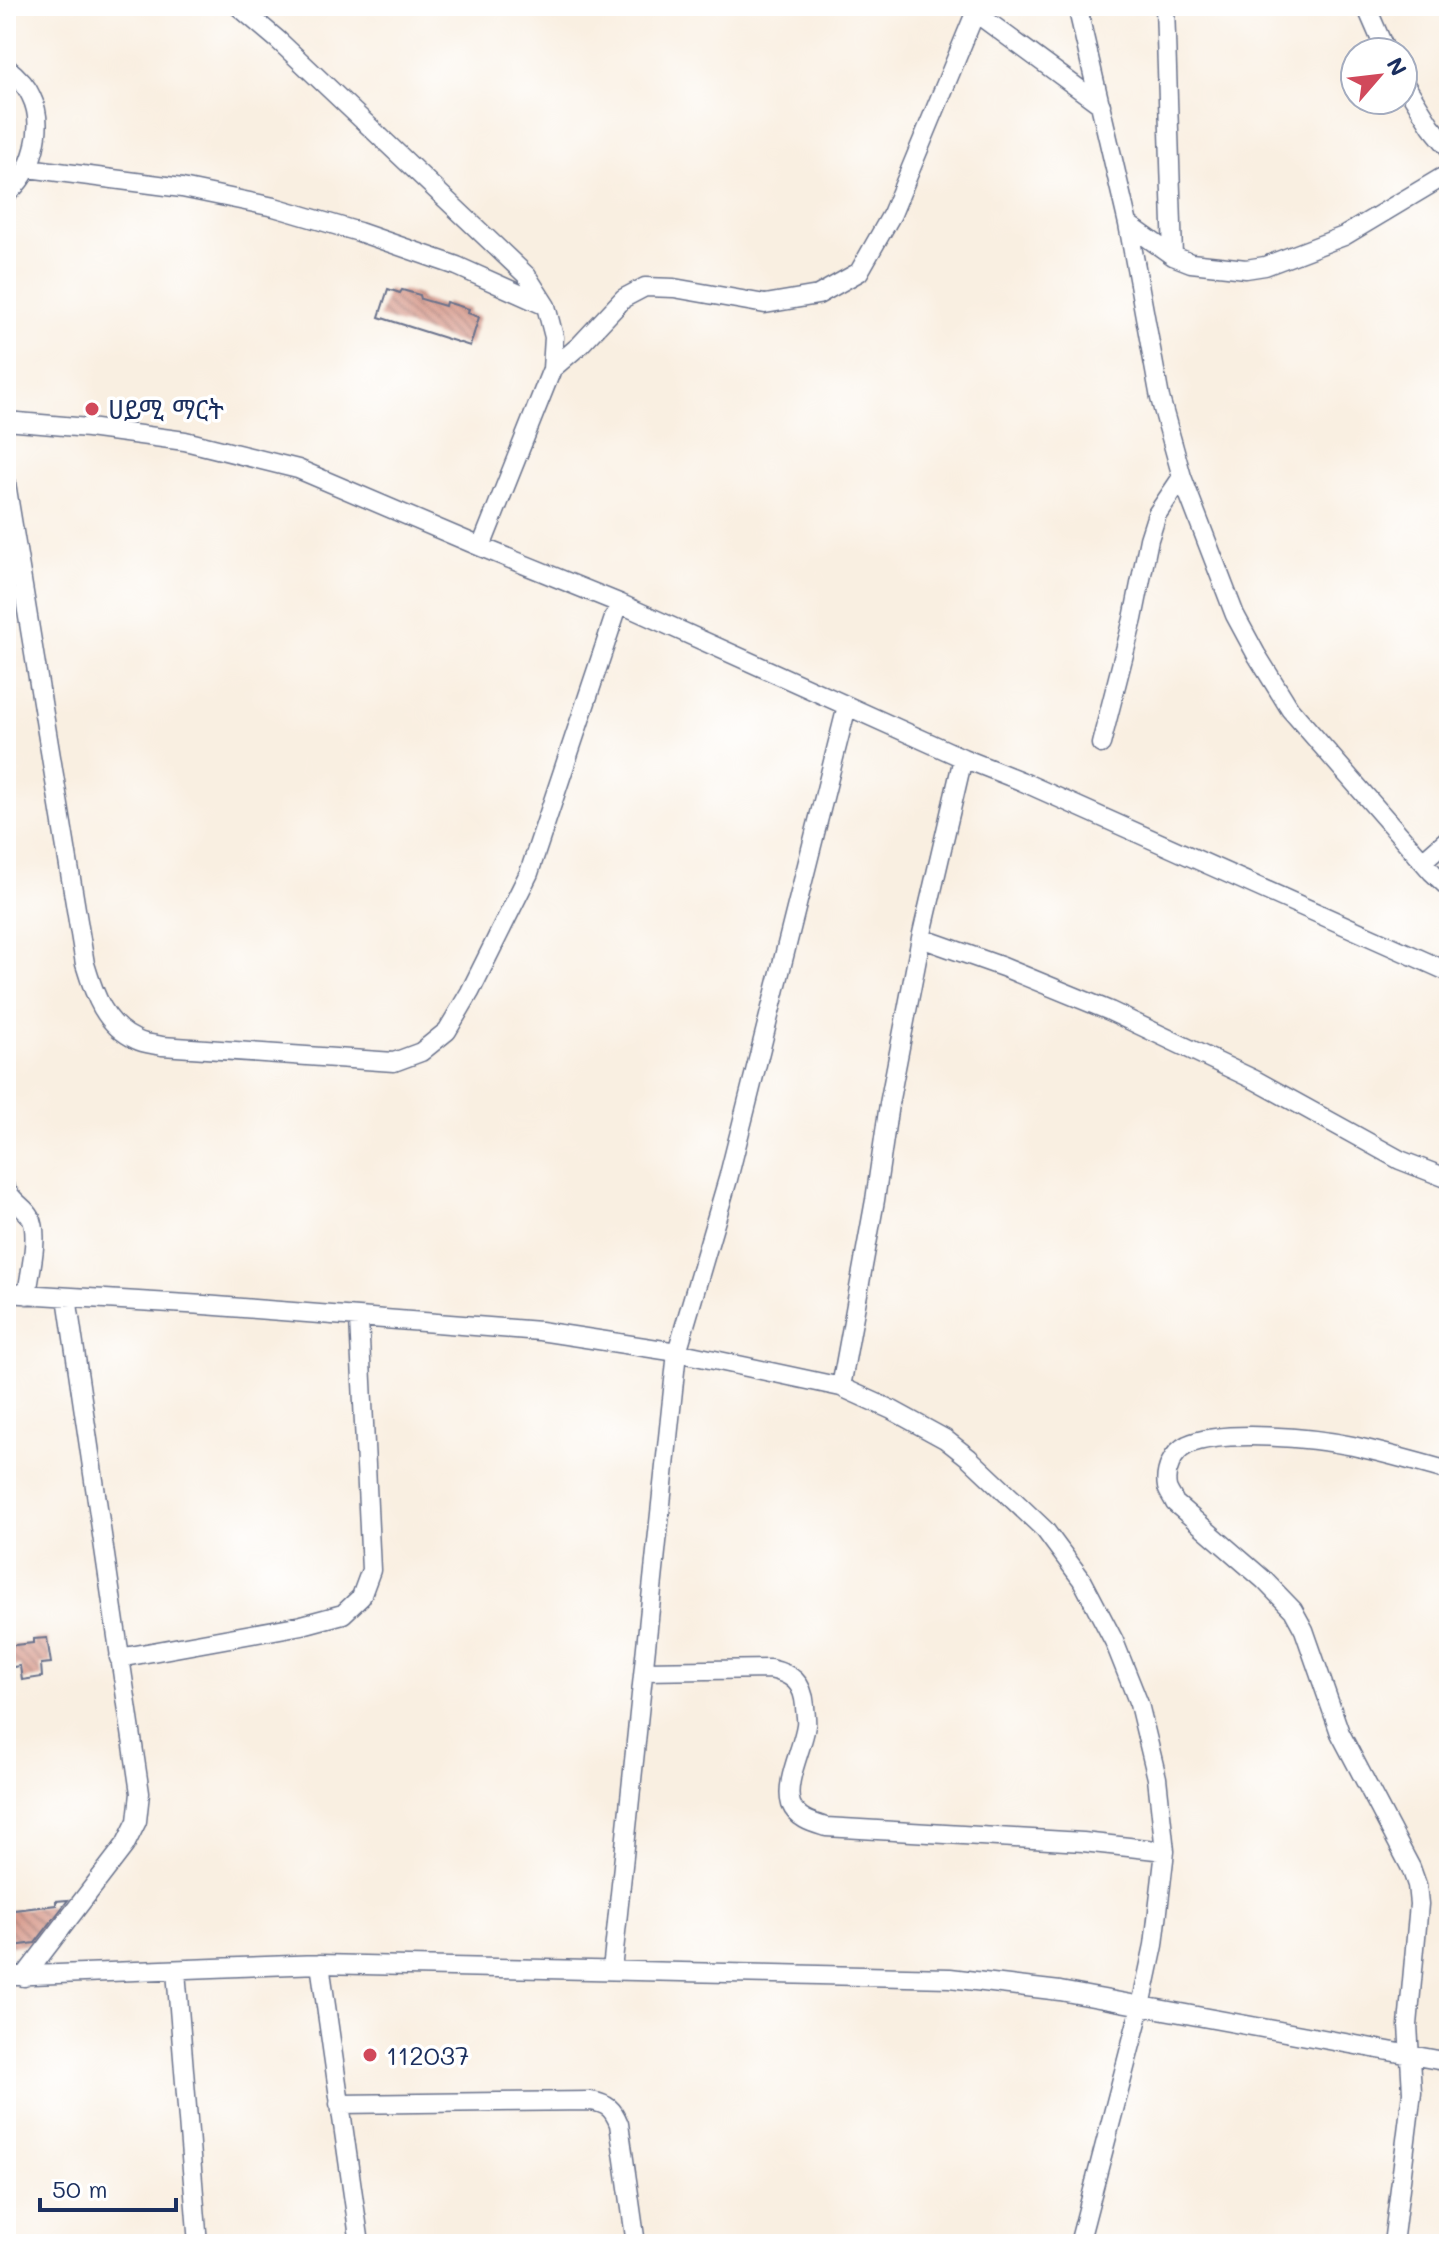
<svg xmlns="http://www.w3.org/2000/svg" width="1455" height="2250" viewBox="0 0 1455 2250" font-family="Mali,'Noto Sans Ethiopic',sans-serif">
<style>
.building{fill:url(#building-back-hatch)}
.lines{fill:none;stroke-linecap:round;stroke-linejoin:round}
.street-casing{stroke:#69728c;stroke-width:21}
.street{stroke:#fff;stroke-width:18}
.poi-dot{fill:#d1495b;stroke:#fff;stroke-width:3}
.labels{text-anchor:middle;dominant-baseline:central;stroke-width:7;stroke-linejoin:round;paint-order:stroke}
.poi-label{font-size:26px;fill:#1b2f5e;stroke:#fff;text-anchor:start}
</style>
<defs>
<pattern id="building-back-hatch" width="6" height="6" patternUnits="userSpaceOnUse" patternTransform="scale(2)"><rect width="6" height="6" fill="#d89d8f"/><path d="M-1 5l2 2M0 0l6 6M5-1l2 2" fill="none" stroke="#ae8078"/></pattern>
</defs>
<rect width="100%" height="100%" fill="#fff"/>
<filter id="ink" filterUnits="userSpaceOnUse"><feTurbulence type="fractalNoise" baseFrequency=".0125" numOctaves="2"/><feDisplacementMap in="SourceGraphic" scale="16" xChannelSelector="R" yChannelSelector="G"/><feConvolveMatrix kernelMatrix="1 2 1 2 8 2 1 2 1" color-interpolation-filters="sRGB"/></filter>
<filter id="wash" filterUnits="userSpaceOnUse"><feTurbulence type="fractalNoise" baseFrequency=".006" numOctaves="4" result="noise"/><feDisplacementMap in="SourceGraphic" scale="32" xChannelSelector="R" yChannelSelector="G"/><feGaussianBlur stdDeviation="1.8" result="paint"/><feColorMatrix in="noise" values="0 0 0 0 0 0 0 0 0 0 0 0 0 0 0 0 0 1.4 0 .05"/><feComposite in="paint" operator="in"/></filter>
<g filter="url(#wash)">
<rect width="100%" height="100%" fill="#f9efe1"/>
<g id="blocks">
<path class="building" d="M388,289L400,293L402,290L420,295L421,299L445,306L446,302L469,309L468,313L479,317L470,346L379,317Z
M47,1638L51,1663L41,1664L42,1677L22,1680L20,1666L6,1668V1646L33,1643V1639Z
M68,1900L35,1943L6,1947V1911L56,1905V1901Z"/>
</g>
</g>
<g filter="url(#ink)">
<use href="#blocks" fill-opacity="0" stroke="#69728c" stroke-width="2"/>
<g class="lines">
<defs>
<path id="street" d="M238,6L278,40L527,276L546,306L554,337L552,369L481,547
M1077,6L1128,224L1160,398L1182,477L1235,615L1256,654L1290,709L1432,872L1449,888
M1165,6L1173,256
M1366,6L1386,52
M976,13L1101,105
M6,67C16,75 26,84 31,96C46,126 33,174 6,194
M1403,81L1431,126L1449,148
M28,168L182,188L274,207L359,232L457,266L546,306
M1128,224L1173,256L1191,263L1246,269L1265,266L1344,236L1441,178L1449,177
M552,369L580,345L624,298L645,287L674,288L765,304L818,295L859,272L892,214L978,6
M6,421L88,428L185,441L298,469L481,547L619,603L963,758L1021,781L1449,972
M6,483L85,964C94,994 105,1026 137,1040C144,1044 155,1044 162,1046L394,1062L421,1052L447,1031L470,992L529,873L619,603
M1101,744L1133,619L1149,539L1157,514L1182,477
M1424,860L1449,838
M921,938L1003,967L1110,1011L1255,1080L1400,1160L1449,1179
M6,1189C12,1202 25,1207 31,1218C40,1235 29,1276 27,1295
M6,1293L204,1305L540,1331L677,1352L841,1387L892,1410L945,1439L969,1458L1045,1530L1082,1580L1114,1641L1139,1704L1157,1778L1165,1851L1154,1945L1141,2006L1079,2244
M841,1387L875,1200L889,1104L921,938L963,758
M119,1658L302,1625L343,1614L361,1597L371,1570L359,1319
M645,1671L770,1669C792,1674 803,1682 805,1706C805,1712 807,1719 806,1725C803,1748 784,1782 791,1804C797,1819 813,1823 826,1827L1083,1842L1165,1851
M320,1964L360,2244
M612,1970L677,1352L728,1179L847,706
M176,1971L198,2244
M6,1976L320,1964L950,1978L1060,1991L1449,2062
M24,1977L125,1845L137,1821L140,1793L67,1297
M339,2104L591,2101C608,2104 613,2109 619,2124L636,2244
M1393,2244L1412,2092L1408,2025L1419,1904L1417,1885L1411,1868L1340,1733L1304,1630L1293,1610L1264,1580L1175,1503C1173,1498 1168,1492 1167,1487C1164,1471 1173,1452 1187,1445C1223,1429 1314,1438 1353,1446C1385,1453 1417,1462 1449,1471"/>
</defs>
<use href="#street" class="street-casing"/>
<use href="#street" class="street"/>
</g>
</g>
<g class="poi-dot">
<circle cx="92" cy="409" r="8"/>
<circle cx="370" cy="2055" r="8"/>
</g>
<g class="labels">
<g class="poi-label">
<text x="108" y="409">ሀይሚ ማርት</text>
<text x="386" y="2055">112037</text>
</g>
</g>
<rect width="1455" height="2250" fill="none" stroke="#fff" stroke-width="32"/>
<g transform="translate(1379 76) rotate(62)"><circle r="38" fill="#ffffff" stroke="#a4acbf" stroke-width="2"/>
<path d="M0-6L14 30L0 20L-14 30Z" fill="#d1495b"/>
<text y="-12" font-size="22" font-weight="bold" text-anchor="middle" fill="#1b2f5e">N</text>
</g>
<path d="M40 2198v12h136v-12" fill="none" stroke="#1b2f5e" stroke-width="4"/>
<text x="52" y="2198" font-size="24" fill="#1b2f5e" stroke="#ffffff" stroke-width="6" paint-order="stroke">50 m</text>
</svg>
